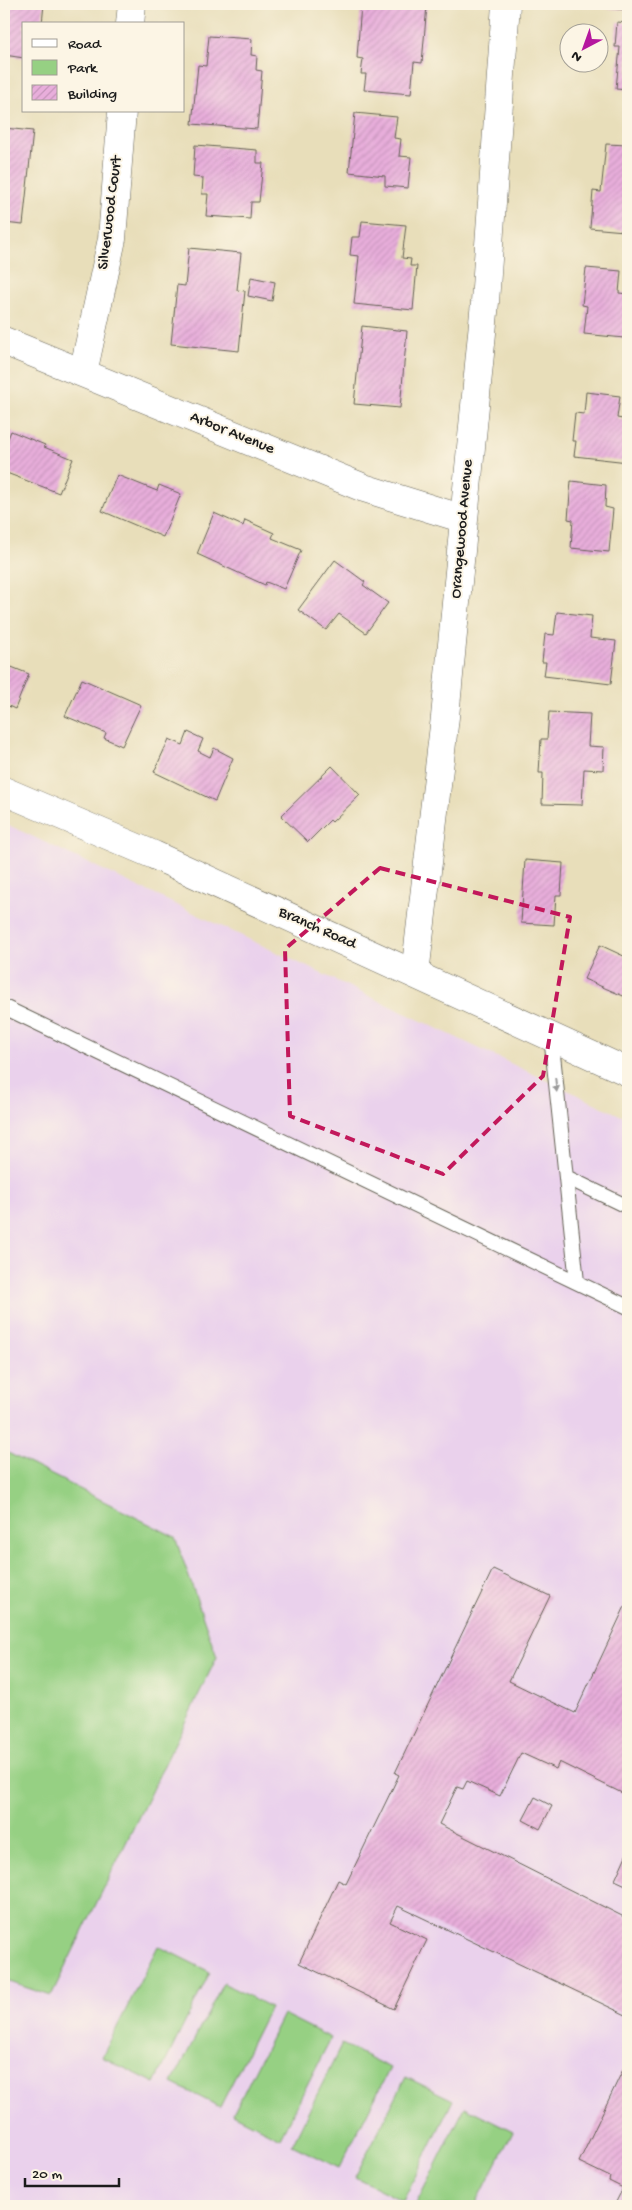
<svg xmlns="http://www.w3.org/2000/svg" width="632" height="2210" viewBox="0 0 632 2210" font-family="'Gochi Hand',sans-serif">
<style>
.built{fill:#ead1ec}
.park{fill:#96d083;stroke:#597650}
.building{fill:url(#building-hatch)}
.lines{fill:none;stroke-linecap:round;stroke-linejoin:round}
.service-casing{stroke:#636053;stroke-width:16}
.minor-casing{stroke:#636053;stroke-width:29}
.service{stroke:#fff;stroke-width:14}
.minor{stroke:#fff;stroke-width:28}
.oneway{fill:#999}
.marked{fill:none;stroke:#c2185b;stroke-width:4;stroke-dasharray:10 6;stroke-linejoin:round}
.labels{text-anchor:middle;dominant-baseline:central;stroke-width:4;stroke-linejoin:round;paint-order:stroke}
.street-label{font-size:16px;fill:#1c1c1c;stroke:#fcf5e5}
</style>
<defs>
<pattern id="building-hatch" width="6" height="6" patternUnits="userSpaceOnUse" patternTransform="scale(1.25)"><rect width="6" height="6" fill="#e8aedb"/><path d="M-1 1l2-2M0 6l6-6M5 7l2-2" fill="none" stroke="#c695bb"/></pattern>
</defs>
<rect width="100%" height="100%" fill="#fcf5e5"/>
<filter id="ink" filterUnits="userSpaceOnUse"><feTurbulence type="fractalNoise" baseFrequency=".02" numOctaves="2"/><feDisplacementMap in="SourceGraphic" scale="10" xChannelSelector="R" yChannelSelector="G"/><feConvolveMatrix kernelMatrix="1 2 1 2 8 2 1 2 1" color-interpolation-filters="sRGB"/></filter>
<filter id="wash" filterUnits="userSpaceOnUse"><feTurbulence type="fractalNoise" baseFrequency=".0096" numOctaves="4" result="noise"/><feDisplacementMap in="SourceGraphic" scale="20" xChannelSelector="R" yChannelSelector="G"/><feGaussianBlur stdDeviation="1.12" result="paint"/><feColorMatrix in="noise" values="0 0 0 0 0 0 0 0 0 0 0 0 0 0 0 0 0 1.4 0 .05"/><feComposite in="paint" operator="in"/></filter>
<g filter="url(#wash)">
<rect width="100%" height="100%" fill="#e8deba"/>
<path class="built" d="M4,823L628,1119V2206H4Z"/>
<path class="park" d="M4,1451L175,1537L217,1657L51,1996L4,1980Z
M158,1946L210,1972L155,2083L102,2057Z
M223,1983L270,2007L220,2107L172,2083Z
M283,2014L331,2038L280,2138L233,2114Z
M342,2044L390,2068L339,2168L292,2145Z
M406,2077L453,2100L403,2201L355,2177Z
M465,2107L513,2131L475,2206H415Z"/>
<g id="blocks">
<path class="building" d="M5,4H44L42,24H24V58L4,55Z
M361,4L427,5L422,63L414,62L411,94L364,90L366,74H361L363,59L357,58Z
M608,4H628V10L608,8Z
M617,22L628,23V90L616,89L620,47H615Z
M209,36L252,39L251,55L257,56L256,70L262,71L257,129L192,124L198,65L206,66Z
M355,113L397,117L394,138L401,139L399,156L411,157L408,188L385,186V176L349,172Z
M4,128L33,131L23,225L4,223Z
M606,144L628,145V204L624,231L590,228L593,191L601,192Z
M195,145L257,150V163H263L259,202H251L250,219L206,216L208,194H202L203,178L193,177Z
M362,221L406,225L402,258L411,259L410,266H417L413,310L354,304L359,256L350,255L352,237H360Z
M189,248L241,253L237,290L245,291L239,351L171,344L177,285L185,286Z
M586,268L621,271L619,293L628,294L624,338L584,334L587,306L582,305Z
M251,277L275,282L272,301L248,296Z
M362,326L407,331L400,408L354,404Z
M586,392L620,396L617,418L628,420V462L574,456L576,441H572L575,413L584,414Z
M11,431L45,445L44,447L73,459L59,493L4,472V449Z
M117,475L157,491L159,485L181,494L163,537L102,511Z
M571,481L606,485L605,507L613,509L609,552L571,548L573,520L568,519Z
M214,513L243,526L245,520L274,533L272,538L301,550L284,589L266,582L265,585L197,554Z
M335,560L365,582L363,585L388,603L366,633L339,614L326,630L298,610Z
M557,612L592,616L590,638L616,641L611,684L544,676L546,662H542L545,634L554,635Z
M4,664L29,674L15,709L4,704Z
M82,679L141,705L122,746L104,738L106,733L65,716Z
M549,712L590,714L588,746L604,747L603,770L584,769L582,805L542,804L543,773H539L541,739H547Z
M188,732L203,739L198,751L210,757L214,748L233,758L215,801L154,772L169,739L183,745Z
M332,766L360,795L332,822L330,820L308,842L281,816Z
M525,860L563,863L561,895H556L554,925L521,923Z
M600,945L628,958V998L584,979Z
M493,1569L550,1596L509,1681L575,1713L628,1600V1796L559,1762L556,1769L521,1753L500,1796L467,1781L463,1789L457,1787L439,1824L628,1919V2016L398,1906L390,1922L427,1940L394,2009L299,1963L338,1880L346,1884L399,1775L395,1773Z
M535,1797L552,1806L540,1829L523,1820Z
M628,1851V1886L615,1880Z
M628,2059V2206H614L623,2188L609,2181L610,2177L579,2162Z"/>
</g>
</g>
<g filter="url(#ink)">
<use href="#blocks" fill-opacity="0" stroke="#636053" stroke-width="1"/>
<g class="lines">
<defs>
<path id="service" d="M4,1007L628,1307
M551,1036L577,1282
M566,1177L628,1207"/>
<path id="minor" d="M130,24L132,4
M4,341L364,488L464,519
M83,373L112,239L122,111
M4,791L154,855L628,1072
M415,974L445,717L485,302L506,4"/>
</defs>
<use href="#service" class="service-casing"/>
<use href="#minor" class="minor-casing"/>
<use href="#service" class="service"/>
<use href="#minor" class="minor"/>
</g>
<defs><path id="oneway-solid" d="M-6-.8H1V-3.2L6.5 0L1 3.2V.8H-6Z" transform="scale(1.25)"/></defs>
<use class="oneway" href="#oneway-solid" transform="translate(556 1085) rotate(84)"/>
</g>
<path class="marked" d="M380,868L570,917L543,1076L443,1174L290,1116L285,949Z"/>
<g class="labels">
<g class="street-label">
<text transform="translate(111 213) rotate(-83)">Silverwood Court</text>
<text transform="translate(232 434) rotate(22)">Arbor Avenue</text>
<text transform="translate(463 529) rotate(-85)">Orangewood Avenue</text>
<text transform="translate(317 929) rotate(24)">Branch Road</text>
</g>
</g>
<rect width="632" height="2210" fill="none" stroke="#fcf5e5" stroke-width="20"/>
<rect x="22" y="22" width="162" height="90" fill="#fcf5e5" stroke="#a29e95"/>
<rect x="32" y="39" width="25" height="8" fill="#ffffff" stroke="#a29e95"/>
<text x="68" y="48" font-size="15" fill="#1c1c1c">Road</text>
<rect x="32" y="60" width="25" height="15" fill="#96d083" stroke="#a29e95"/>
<text x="68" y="72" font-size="15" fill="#1c1c1c">Park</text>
<rect x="32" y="85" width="25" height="15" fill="url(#building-hatch)" stroke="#a29e95"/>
<text x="68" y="98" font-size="15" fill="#1c1c1c">Building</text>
<g transform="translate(584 48) rotate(221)"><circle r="24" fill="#fcf5e5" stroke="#a29e95"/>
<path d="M0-4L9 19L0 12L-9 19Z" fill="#b5179e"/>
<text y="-8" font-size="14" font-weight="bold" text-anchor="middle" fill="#1c1c1c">N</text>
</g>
<path d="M25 2178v8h94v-8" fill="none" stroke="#1c1c1c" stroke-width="2.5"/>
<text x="32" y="2178" font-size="15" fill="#1c1c1c" stroke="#fcf5e5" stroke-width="4" paint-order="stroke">20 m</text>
</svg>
